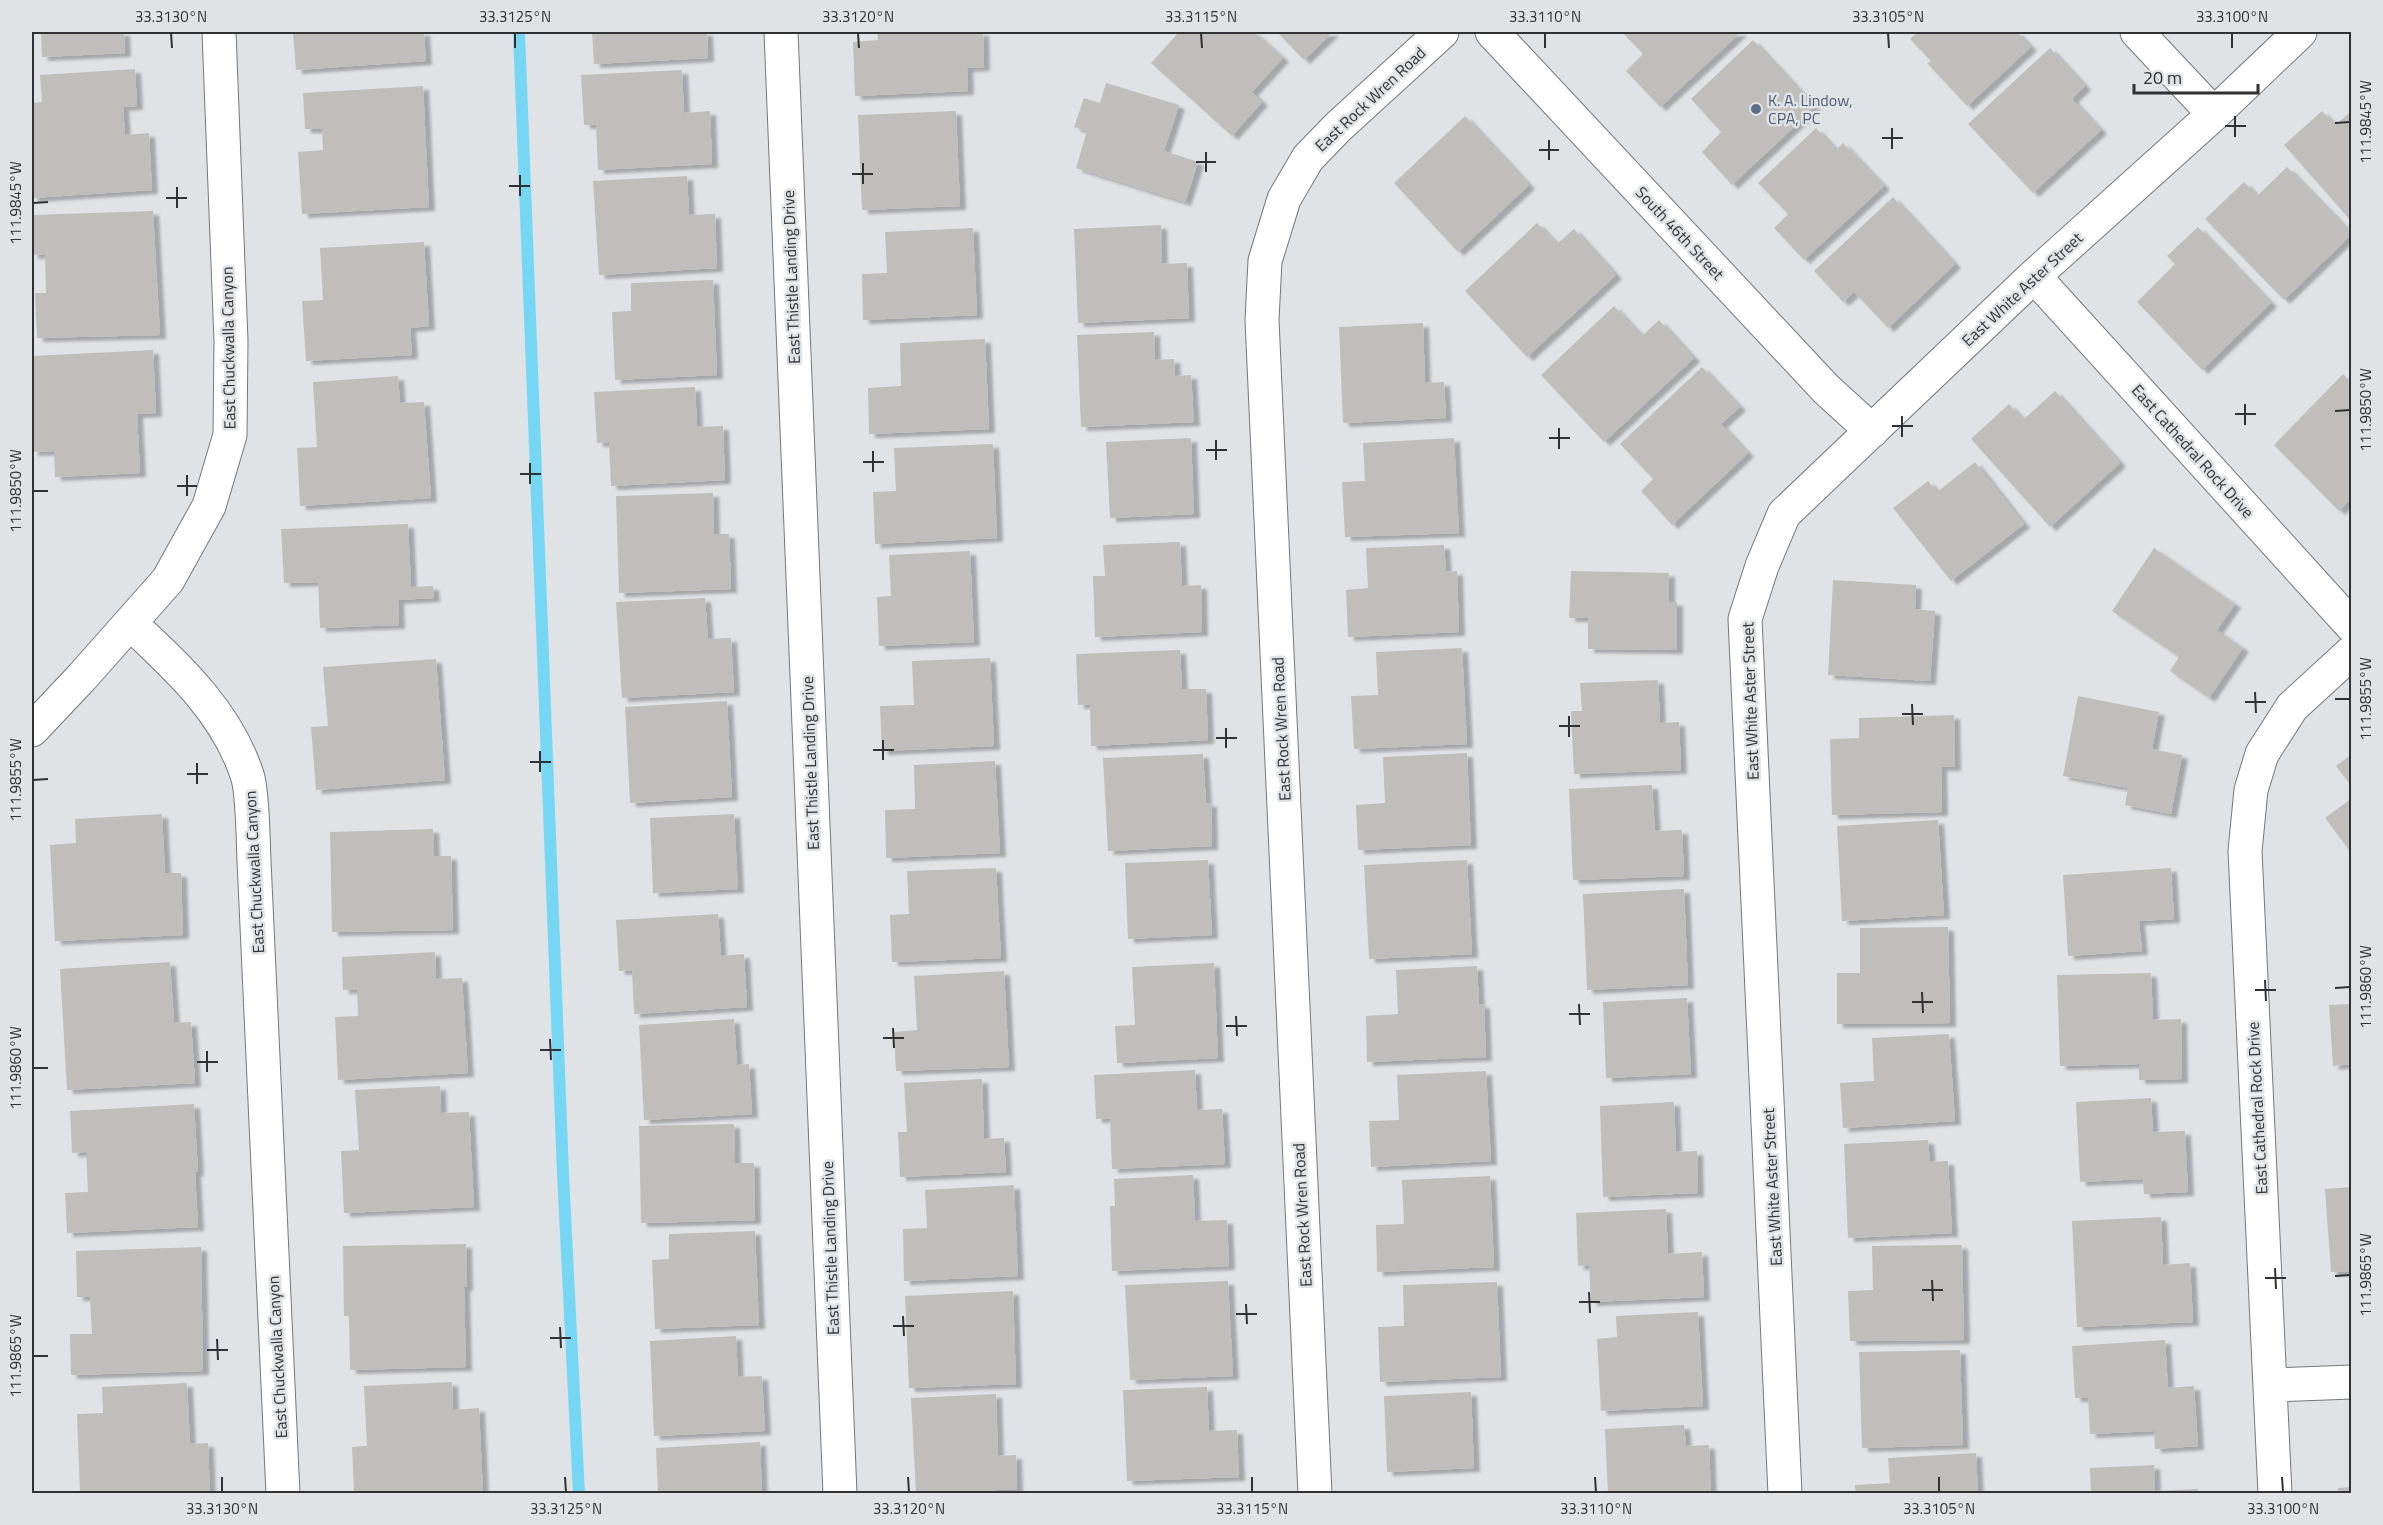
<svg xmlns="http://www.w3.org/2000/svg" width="2383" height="1525" viewBox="0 0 2383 1525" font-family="'Titillium Web',sans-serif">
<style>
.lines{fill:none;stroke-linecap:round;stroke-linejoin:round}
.stream{stroke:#75d7f3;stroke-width:12}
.building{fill:#c0bebb;filter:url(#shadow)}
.street-casing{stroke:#75787a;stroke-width:35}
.street{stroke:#fff;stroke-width:33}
.ticks{fill:none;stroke:#303132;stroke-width:2}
.service-dot{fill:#5c6f8a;stroke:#e0e3e6;stroke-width:2}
.labels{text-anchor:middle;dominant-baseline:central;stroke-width:5;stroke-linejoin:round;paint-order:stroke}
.street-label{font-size:16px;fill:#303132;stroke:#e0e3e6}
.service-label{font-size:16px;fill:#4e5e75;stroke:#e0e3e6;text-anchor:start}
.neatline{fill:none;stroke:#303132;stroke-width:2}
.ticks-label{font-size:15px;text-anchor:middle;fill:#303132}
</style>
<defs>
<filter id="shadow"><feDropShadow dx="6" dy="4" stdDeviation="1.5" flood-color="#0004"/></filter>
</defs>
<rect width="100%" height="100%" fill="#e0e3e6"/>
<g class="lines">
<path class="stream" d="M519,32L563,1174L579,1494"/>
</g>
<path class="building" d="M41,32H124L125,53L42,57Z
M293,32H424L426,61L296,70Z
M592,32H707L708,58L594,64Z
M877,32H983L984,67L967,68L968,91L855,96L853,42L878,40Z
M1179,32H1254L1283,58L1252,92L1262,102L1232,136L1151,63Z
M1277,32H1333L1304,60Z
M1622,32H1741L1660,107L1626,71L1643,54Z
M1918,32H2017L2031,47L1967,106L1927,63L1931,61L1910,39Z
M1753,40L1815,107L1732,185L1702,152L1721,132L1691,99Z
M2050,48L2085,86L2072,99L2101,130L2033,193L1968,124Z
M135,69L137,106L123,107L125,135L149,133L152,190L32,198V103L42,102L40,75Z
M682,70L684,113L710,111L712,164L598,170L596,125H584L581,75Z
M1106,83L1179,105L1164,151L1198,162L1185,202L1076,168L1087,131L1074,127L1084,98L1100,103Z
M423,86L429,207L302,214L298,152L323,150L322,129H305L303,93Z
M956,111L960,206L862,210L858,115Z
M2322,111L2335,125L2352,111V222L2284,145Z
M1465,116L1529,185L1458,252L1394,183Z
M1816,128L1836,150L1843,143L1884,186L1804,260L1774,228L1788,214L1758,183Z
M2287,167L2352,234L2284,300L2205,219L2244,182L2257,196Z
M687,176L689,215L715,214L717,268L599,275L593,181Z
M1893,197L1955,264L1888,328L1854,292L1843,302L1814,271Z
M153,211L160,335L37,338L35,293H46L45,254L32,255V215Z
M1537,223L1557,244L1574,229L1616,275L1527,357L1465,291Z
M1161,225L1162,264L1187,263L1189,318L1078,323L1074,229Z
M2198,227L2271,303L2202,370L2137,302L2175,264L2167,256Z
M973,228L977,315L863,320L862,274L887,273L885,232Z
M424,242L429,326L410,328L412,355L306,361L302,301L323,300L320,248Z
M713,280L717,375L615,380L612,312L631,311V283Z
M1614,306L1642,336L1659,320L1694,358L1604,442L1541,375Z
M1423,323L1425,383L1444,382L1446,418L1343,423L1339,327Z
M1154,332L1155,360L1174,359L1175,376L1191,375L1194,422L1081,427L1077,335Z
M985,339L989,429L869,434L868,388L901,386L900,343Z
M153,350L156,413L137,414L140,473L55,477L54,451L32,452V356Z
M1702,367L1740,407L1721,424L1748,453L1672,525L1641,491L1653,479L1620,444Z
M2343,374L2352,383V498L2339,511L2274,445Z
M398,376L400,403L424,402L431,498L300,506L297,448L317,447L313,382Z
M695,387L697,427L723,426L725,480L611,486L609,442L597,443L594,392Z
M2055,391L2120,463L2050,527L1971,439L2009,404L2023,420Z
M1191,438L1194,514L1110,518L1106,442Z
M1454,438L1459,533L1345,537L1342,482L1365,481L1363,443Z
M993,444L997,538L875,544L873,492L896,491L894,448Z
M1975,462L2024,524L1951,581L1893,508L1928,481L1937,492Z
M713,493L714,534H729L731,589L619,593L616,496Z
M408,524L411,587L433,586L434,598L398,600L399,625L320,628L318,582L284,583L281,529Z
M1180,542L1182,586L1201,585L1202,632L1095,637L1093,576H1105L1103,545Z
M1444,545L1446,572L1457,571L1459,632L1348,637L1346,590L1368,588L1366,548Z
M2154,548L2235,604L2217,630L2243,648L2209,698L2170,671L2179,657L2112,611Z
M970,551L974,642L879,646L877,597L891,596L889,555Z
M1571,571L1669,573V602H1677V650L1588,649V618H1569Z
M1833,580L1916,585L1915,609L1935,611L1930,681L1828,675Z
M705,598L708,639L731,638L734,692L622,698L616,602Z
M1462,648L1467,744L1354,749L1351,696L1378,695L1376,652Z
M1180,650L1182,689H1206L1208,740L1091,746L1090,704L1078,705L1076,654Z
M990,658L994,746L882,751L880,706L914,705L912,661Z
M436,659L445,780L316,790L311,727L328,726L323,667Z
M1658,680L1660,723L1679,722L1681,770L1574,774L1571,711H1582L1580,683Z
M2078,696L2159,712L2152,749L2182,755L2171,814L2125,805L2128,788L2063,776Z
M727,701L732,797L630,803L625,707Z
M1954,715L1955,767H1941L1942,812L1832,815L1830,739L1859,738V718Z
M1467,753L1471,845L1358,850L1356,805L1385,803L1383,757Z
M1203,754L1206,803H1211L1212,846L1108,851L1103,758Z
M2352,754V787L2336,766Z
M995,761L1000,853L886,858L885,810L915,809L914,765Z
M1652,785L1655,831L1682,830L1684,876L1573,880L1569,789Z
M2352,798V854L2325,818Z
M162,814L165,873H181L183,935L55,941L50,845L76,843L75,819Z
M734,814L738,889L653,893L650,818Z
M1938,820L1944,915L1842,921L1837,826Z
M433,829L434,856H451L453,930L332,932L330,832Z
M1208,860L1212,935L1128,939L1125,863Z
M1467,860L1472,954L1369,959L1364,865Z
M996,868L1001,958L892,962L890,915L909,914L907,871Z
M2171,868L2174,919L2139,921L2142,951L2068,956L2063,875Z
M1684,889L1688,985L1587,990L1583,894Z
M718,914L721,956L744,954L747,1007L634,1014L632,970L619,971L616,920Z
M1948,927L1950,1023L1837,1024V973H1860V928Z
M435,952L436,979L462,978L468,1073L338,1080L335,1017L358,1016L357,989L343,990L342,957Z
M170,962L174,1023L191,1022L195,1083L67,1090L60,969Z
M1214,963L1218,1058L1117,1063L1115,1026L1135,1025L1132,967Z
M1477,966L1479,1004H1484L1486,1057L1367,1062L1366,1016L1398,1014L1396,970Z
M1004,971L1009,1067L896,1071L894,1032L917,1030L914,976Z
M2151,973L2153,1020L2181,1019L2182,1079L2139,1080V1064L2060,1066L2057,975Z
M1687,998L1691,1074L1606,1078L1603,1002Z
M2352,1004V1064L2333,1066L2329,1005Z
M734,1019L737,1065L749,1064L752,1114L644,1120L639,1025Z
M1949,1034L1955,1121L1843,1128L1840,1083L1874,1081L1872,1038Z
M1195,1070L1197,1110L1222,1109L1225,1164L1112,1169L1110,1118L1096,1119L1094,1075Z
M1486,1071L1491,1161L1371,1167L1369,1121L1399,1120L1397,1075Z
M982,1079L984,1139L1004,1138L1006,1172L900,1177L898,1132H907L904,1083Z
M440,1086L441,1113L469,1112L474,1207L344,1213L341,1151L359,1150L355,1090Z
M2151,1098L2153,1132L2185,1131L2188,1192L2144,1194L2143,1179L2080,1182L2076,1102Z
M1674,1102L1676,1152L1697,1151L1698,1193L1603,1197L1600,1106Z
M194,1104L198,1172H195L198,1227L67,1233L65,1193L88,1192L86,1152L72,1153L70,1111Z
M734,1124L735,1163H754L755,1220L641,1223L639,1126Z
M1928,1140L1930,1162L1948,1161L1952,1233L1848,1238L1844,1144Z
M1193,1175L1195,1221L1227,1220L1229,1266L1112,1271L1110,1206H1115L1114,1179Z
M1490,1176L1494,1267L1377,1272L1376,1225L1404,1224L1402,1180Z
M1014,1185L1018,1276L904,1281L903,1229L927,1228L925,1190Z
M2352,1187V1271L2331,1272L2325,1189Z
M1666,1209L1668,1254L1702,1252L1704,1297L1591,1302L1589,1265L1578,1266L1576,1213Z
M2161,1217L2163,1265L2190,1263L2193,1322L2077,1327L2072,1221Z
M755,1231L759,1325L655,1329L652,1260L669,1259V1234Z
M466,1244L467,1287H464L466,1367L350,1370L349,1316H344L343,1246Z
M1962,1245L1964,1340L1850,1341L1848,1291L1873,1290L1872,1246Z
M201,1247L203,1371L71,1375L70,1334H92L90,1297H77L76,1251Z
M1228,1281L1233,1376L1130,1380L1125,1285Z
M1497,1282L1501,1377L1380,1382L1378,1327L1404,1326L1403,1285Z
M1013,1291L1016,1384L909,1388L905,1296Z
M1698,1312L1703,1406L1601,1411L1597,1339L1617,1337L1616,1316Z
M736,1336L738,1377L762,1376L765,1431L654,1436L650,1341Z
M2165,1340L2168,1388L2194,1386L2198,1446L2155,1449L2154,1431L2090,1434L2088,1398H2075L2072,1346Z
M1960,1350L1963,1445L1862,1448L1859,1352Z
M452,1382L453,1410L479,1408L483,1494H354L352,1447L367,1446L364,1386Z
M187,1383L190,1444L208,1443L210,1494H80L77,1414L103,1413L102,1387Z
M1207,1387L1209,1431L1237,1430L1239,1477L1127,1481L1123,1390Z
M1471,1392L1474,1468L1387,1472L1384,1396Z
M996,1394L998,1456L1016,1455L1017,1489L916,1494L911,1398Z
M1684,1425L1686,1446L1709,1445L1711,1494H1608L1605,1429Z
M760,1442L762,1494H658L656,1448Z
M1976,1453L1978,1494H1856L1855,1485L1890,1483L1888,1458Z
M2154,1465L2155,1491L2198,1489V1494H2091L2090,1468Z
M2352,1487V1494H2339L2338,1488Z"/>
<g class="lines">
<defs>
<path id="street" d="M781,32L840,1494
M1492,32L1826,389L1872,431
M2137,32L2214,114
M2034,276L2352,626
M130,623C178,668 228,713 248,778C253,798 253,839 254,861L283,1494
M32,730L82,677L168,580L209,506L230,435L231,341L219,32
M2270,1385L2352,1382
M1315,1494L1262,320L1265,261L1284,199L1308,158L1338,127L1442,32
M1785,1494L1745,619L1762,566L1784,514L2034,276L2214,114L2300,32
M2275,1494L2245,851L2251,790L2262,754L2292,707L2352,652"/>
</defs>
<use href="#street" class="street-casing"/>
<use href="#street" class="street"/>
</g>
<path class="ticks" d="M171,33L172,48M515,33V48M858,33L859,48M1201,33L1202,48M1545,33V48M1888,33L1889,48M2232,33V48M2235,116V137M2335,123L2350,122M2225,126H2246M1892,128V149M1882,138H1903M1549,140V160M1539,150H1559M1206,152V172M1196,162H1216M863,163V184M852,174H873M520,175V196M509,186H530M177,187V208M166,198H187M33,203L48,202M2245,404V425M2335,411L2350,410M2235,414H2256M1902,416V437M1892,426H1913M1559,428V449M1549,438H1570M1216,440V460M1206,450H1227M873,451V472M863,462H884M530,463V484M520,474H541M187,475V496M177,486H197M33,491H48M2255,692L2256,713M2335,699H2350M2245,702H2266M1912,704L1913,725M1902,714H1923M1569,716V737M1559,726H1580M1226,728V748M1216,738H1237M883,740V760M873,750H894M540,751V772M530,762H551M197,763V784M187,774H208M33,780L48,779M2265,980L2266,1001M2335,988L2350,987M2255,990H2276M1922,992L1923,1013M1912,1002H1933M1579,1004L1580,1025M1569,1014H1590M1236,1016L1237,1036M1226,1026H1247M893,1028L894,1048M883,1038H904M550,1039L551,1060M540,1050H561M207,1051V1072M197,1062H218M33,1068H48M2275,1268L2276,1289M2335,1276L2350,1275M2265,1278H2286M1932,1280L1933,1301M1922,1290H1943M1589,1292L1590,1313M1579,1302H1600M1246,1304L1247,1324M1236,1314H1257M903,1316L904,1336M893,1326H914M560,1327L561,1348M550,1338H571M217,1339L218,1360M207,1350H228M33,1356H48M222,1477V1492M565,1477L566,1492M908,1477L909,1492M1252,1477V1492M1595,1477L1596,1492M1939,1477V1492M2282,1477L2283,1492"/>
<circle class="service-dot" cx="1756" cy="109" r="6"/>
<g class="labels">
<g class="street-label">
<text transform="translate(1370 99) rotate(-43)">East Rock Wren Road</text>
<text transform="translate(1680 233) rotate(47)">South 46th Street</text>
<text transform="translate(791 277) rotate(-92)">East Thistle Landing Drive</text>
<text transform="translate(2022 289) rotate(-43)">East White Aster Street</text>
<text transform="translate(228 348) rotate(-91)">East Chuckwalla Canyon</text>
<text transform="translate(2193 451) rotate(48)">East Cathedral Rock Drive</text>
<text transform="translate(1750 701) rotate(-92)">East White Aster Street</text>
<text transform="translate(1281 729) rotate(-93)">East Rock Wren Road</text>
<text transform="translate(810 763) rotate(-92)">East Thistle Landing Drive</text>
<text transform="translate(254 872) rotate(-93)">East Chuckwalla Canyon</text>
<text transform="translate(2257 1108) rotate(-93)">East Cathedral Rock Drive</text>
<text transform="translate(1772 1187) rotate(-93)">East White Aster Street</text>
<text transform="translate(1302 1215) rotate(-93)">East Rock Wren Road</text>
<text transform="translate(830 1248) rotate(-92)">East Thistle Landing Drive</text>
<text transform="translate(277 1357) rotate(-93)">East Chuckwalla Canyon</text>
</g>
<g class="service-label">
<text x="1768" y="100">K. A. Lindow,<tspan x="1768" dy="18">CPA, PC</tspan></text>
</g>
</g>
<rect width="2383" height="1525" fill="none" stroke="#e0e3e6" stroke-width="66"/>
<path d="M2134 84v9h124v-9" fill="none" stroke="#303132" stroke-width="3"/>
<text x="2143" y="84" font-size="18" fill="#303132" stroke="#e0e3e6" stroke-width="4.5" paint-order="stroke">20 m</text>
<rect x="33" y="33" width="2317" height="1459" class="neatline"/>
<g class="ticks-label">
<text x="171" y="22">33.3130°N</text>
<text x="515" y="22">33.3125°N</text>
<text x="858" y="22">33.3120°N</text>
<text x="1201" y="22">33.3115°N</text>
<text x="1545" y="22">33.3110°N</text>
<text x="1888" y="22">33.3105°N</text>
<text x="2232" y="22">33.3100°N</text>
<text transform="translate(2366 122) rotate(-90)" y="5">111.9845°W</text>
<text transform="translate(16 203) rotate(-90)" y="5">111.9845°W</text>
<text transform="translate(2366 410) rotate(-90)" y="5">111.9850°W</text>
<text transform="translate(16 491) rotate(-90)" y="5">111.9850°W</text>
<text transform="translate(2366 699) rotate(-90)" y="5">111.9855°W</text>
<text transform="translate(16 780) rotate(-90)" y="5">111.9855°W</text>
<text transform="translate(2366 987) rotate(-90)" y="5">111.9860°W</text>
<text transform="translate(16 1068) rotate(-90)" y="5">111.9860°W</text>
<text transform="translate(2366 1275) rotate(-90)" y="5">111.9865°W</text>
<text transform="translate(16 1356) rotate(-90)" y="5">111.9865°W</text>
<text x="222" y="1514">33.3130°N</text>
<text x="566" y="1514">33.3125°N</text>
<text x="909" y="1514">33.3120°N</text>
<text x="1252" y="1514">33.3115°N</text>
<text x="1596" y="1514">33.3110°N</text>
<text x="1939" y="1514">33.3105°N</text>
<text x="2283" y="1514">33.3100°N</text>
</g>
</svg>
